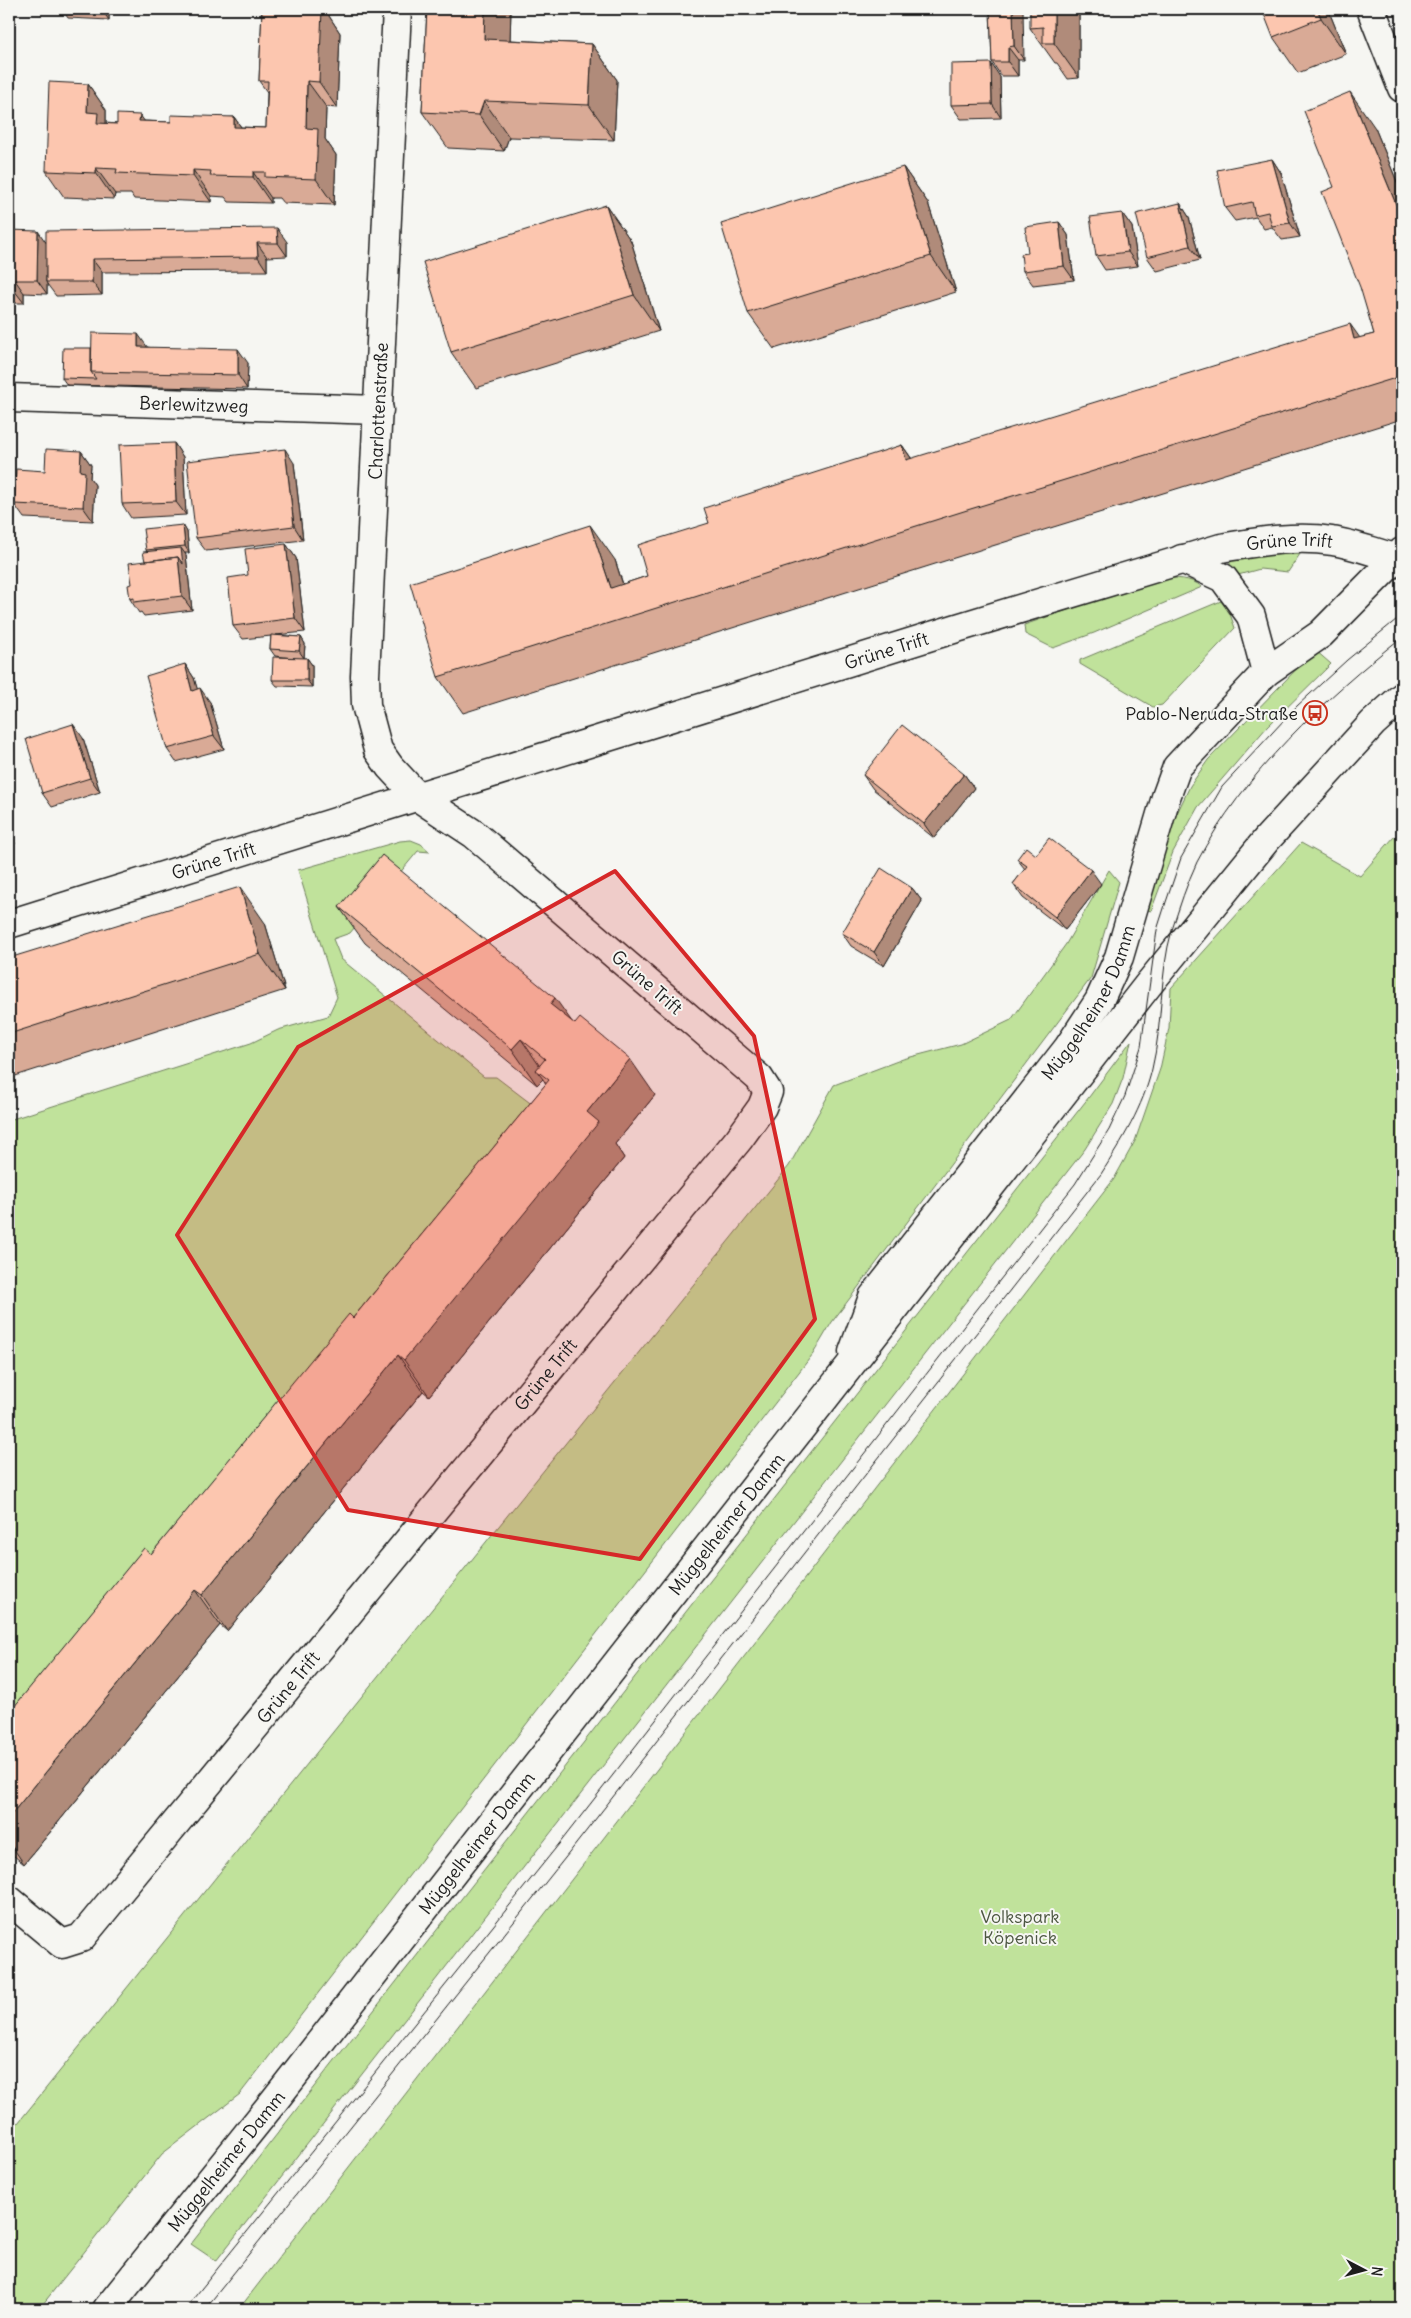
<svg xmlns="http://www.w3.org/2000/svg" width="1411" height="2318" viewBox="0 0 1411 2318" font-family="Delius,sans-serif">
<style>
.green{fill:#c0e29b;stroke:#6e7f5c}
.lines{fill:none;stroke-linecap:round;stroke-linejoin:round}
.street-casing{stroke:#1c1c1c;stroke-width:31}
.secondary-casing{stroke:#1c1c1c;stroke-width:31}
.street{stroke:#f6f6f2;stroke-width:28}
.secondary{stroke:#f6f6f2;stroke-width:28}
.tram{stroke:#1c1c1c;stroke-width:1}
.wall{fill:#d9aa96;stroke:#1c1c1c}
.shaded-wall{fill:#b08b7a;stroke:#1c1c1c}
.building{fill:#fcc6af;stroke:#1c1c1c}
.marked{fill:#d62828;fill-opacity:0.2;stroke:#d62828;stroke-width:4;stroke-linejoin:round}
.labels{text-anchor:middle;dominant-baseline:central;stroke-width:4;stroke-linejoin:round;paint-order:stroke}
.street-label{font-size:18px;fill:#1c1c1c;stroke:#f6f6f2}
.poi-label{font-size:18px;fill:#1c1c1c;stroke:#f6f6f2;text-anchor:end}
.park-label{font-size:18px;fill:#4d5742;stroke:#f6f6f2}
</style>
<rect width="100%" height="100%" fill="#f6f6f2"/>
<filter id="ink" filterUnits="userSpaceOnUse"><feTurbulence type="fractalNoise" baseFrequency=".02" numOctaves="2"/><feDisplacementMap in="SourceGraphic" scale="10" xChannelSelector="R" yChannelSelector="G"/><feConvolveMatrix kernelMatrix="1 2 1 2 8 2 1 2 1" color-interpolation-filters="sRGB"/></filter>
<g filter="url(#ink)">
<path class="green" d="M1259,554H1300L1288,572L1260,569L1238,575L1230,568V562L1235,559Z
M1159,578C1174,578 1191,577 1202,587L1094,633L1053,648L1025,634L1024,625Z
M1221,601L1230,614L1235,628L1162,705L1153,707L1080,664V660Z
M1315,650L1331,664L1267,727L1198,807L1173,852L1151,911L1148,910L1170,828L1190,786L1208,760Z
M1394,837H1402V2309H239L1114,1179L1135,1141L1160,1069L1169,1028L1171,988L1301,843L1360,876Z
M411,840L421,844L430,852L418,851L350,933L333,939L341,959L484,1077H496L550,1118L9,1776V1120L251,1043L278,1030L328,1016L337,997L298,870L400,841Z
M1109,870L1119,882L1091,978L832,1322L813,1354L240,2094L162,2154L39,2309H9V2121L18,2123L789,1166L834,1085L903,1059L961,1044L1011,1020L1066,944Z
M1131,1041L1123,1078L1113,1104L1085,1149L216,2261L191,2244L1089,1097Z"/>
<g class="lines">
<defs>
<g id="street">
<path d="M1371,9L1402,88"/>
<path id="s1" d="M9,398L379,410"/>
<path d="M1182,559L1223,578L1251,616L1266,672"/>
<path id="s2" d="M9,924L957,628L1221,548C1257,542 1296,535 1332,541C1354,544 1375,553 1396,558"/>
<path id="s3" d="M9,1900L62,1944L81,1938L739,1139L762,1107L768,1092L759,1078L474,834L418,797L390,767L378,750L366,705L365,676L397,9"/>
</g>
<g id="secondary">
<path id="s4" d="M853,1352L873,1297L1068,1048L1099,1001L1119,957L1166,797L1177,767L1266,672L1321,634L1402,552"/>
<path id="s5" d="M107,2309L274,2101L1148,985L1267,839L1373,723L1402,697"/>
</g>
</defs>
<use href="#street" class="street-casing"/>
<use href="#secondary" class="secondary-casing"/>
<use href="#street" class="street"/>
<use href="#secondary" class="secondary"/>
<path class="tram" d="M185,2309L559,1844L1075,1184L1109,1130L1125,1096L1141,1047L1157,930L1166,902L1181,858L1222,787L1297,706L1347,660L1402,615
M205,2309L569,1853L1101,1174C1122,1141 1143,1107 1152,1069C1163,1024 1159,975 1172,930C1179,908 1187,883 1197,862C1243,774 1325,698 1402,637"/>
</g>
<path class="wall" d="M62,9H109V20L68,18Z
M262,9H329V16L340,33L337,108L326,107L325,139L336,155L334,205L283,203L279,198H271V203L229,202L225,197L211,196V202L134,199L131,194H115L114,199L64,197L46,171L88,84L106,110V123L117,124L144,121L171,122L234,117L241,127L266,128L267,92L259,81Z
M427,9H511L510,40L592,44L617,80L614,140L509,137L504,151L448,148L422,112Z
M990,9L1024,60H1018V76H1001L992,62Z
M1079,9V78L1068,79L1057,63H1055L1030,28Z
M1328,9L1346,54L1298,73L1273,37Z
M1000,77L1001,118L961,119L951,105Z
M1375,128L1402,194V419L989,547L463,713L438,677L615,560L623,584L647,576L709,523L902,445L912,459L1374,334L1334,187Z
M1272,159L1281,173L1300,237L1282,240L1272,227L1264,229L1256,217L1235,221L1225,208Z
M903,167L928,203L956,292L774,349L748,313Z
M1180,203L1189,217L1200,260L1157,271L1147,257Z
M606,205L631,241L659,331L476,388L451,352Z
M1122,213L1132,227L1138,266L1105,270L1096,256Z
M1059,222L1068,235L1074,280L1033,285L1023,271L1028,253Z
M9,230L46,242H287V256L267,257V271L102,272V295L56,296L47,284V294L24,293V303H9Z
M147,347L248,363L247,389L67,385L62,378L91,348Z
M174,443L183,457L186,515L131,518L122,504Z
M81,451L91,465L90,478L95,485L93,521L24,518L14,504L45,471Z
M294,463L303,540L206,551L196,538Z
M183,525L187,532L189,553H185L186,555L192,610L144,616L141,612L139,613L130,599L132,584L145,561L147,552L146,550Z
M286,544L296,558L305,632L276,635L301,637L305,644L304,658H307L312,665V687L277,686L272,680L293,658L275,656L270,649L271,636L243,639L233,626Z
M185,664L194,678L197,689L210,702L224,749L176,762L167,749Z
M83,738L100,792L52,807L42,793Z
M964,774L974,788L934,838L873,789L863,775Z
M9,824L15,844L9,846Z
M1036,855L1101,884L1065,930L1023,898L1013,884L1025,869L1017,859Z
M912,888L922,901L884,966L851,946L842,933Z
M339,907L571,1021L655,1095L615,1144L624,1158L429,1396L423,1391L227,1631L220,1625L24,1864L9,1852V1713L151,1554L353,1318L546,1084L543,1079L537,1085L365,943Z
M265,923L285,990L9,1078V958Z"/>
<path class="shaded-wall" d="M101,9H109V20Z
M311,9H329V16L340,33L337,108L319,82Z
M485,9H511L509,75L484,39Z
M1013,9H1023L1024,60L1014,46Z
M1054,9H1079V78L1054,43Z
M1317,9H1328L1346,54L1321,18Z
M592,44L617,80L614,140L589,105Z
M1008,47L1018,60V76L1008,62Z
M991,63L1000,77L1001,118L992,104Z
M307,81L326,107L325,139L336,155L334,205L316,179L306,128Z
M88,84L106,110V136L87,112Z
M1350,92L1375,128L1402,194V219Z
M484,101L509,137L504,151L479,115Z
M140,115L158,140L139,121Z
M234,117L252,143L234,127Z
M1272,159L1281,173L1300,237L1290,223Z
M903,167L928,203L956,292L931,256Z
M96,168L115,194L114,199L96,173Z
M193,170L211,196V202L193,176Z
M253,172L271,198V203L253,177Z
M1180,203L1189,217L1200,260L1190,246Z
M606,205L631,241L659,331L634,295Z
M1122,213L1132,227L1138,266L1128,252Z
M1059,222L1068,235L1074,280L1064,266Z
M277,228L287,242V256L278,243Z
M38,231L47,244L46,282L47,284V294L37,280Z
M257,243L267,257V271L258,257Z
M92,259L102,272V295L92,282Z
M15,280L24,293V303L14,290Z
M1350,324L1375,359L1354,339Z
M138,334L148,348L138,347Z
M238,349L248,363L247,389L238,375Z
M174,443L183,457L186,515L176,502Z
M902,445L927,481L906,460Z
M285,449L294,463L303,540L294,526Z
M81,451L91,465L90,478L95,485L93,521L83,507L80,471Z
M183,525L187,532L189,553L185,546Z
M590,525L615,560L633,616L611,588Z
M286,544L296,558L305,632L295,618Z
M181,548L186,555L192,610L182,596L178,557Z
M301,637L305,644L304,658L299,651Z
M307,658L312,665V687L307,680Z
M185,664L194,678L202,704L192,691Z
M200,688L210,702L224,749L214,736Z
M73,724L83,738L100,792L90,778Z
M964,774L974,788L934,838L924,824Z
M9,824L15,844L9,834Z
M1091,870L1101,884L1065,930L1055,917Z
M240,887L265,923L285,990L260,954Z
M912,888L922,901L884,966L874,952Z
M555,998L580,1033L550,1004Z
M521,1039L546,1075L536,1070L543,1079L537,1085L512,1049Z
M630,1059L655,1095L615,1144L624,1158L429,1396L404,1360L587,1112Z
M398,1355L423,1391L227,1631L202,1595Z
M195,1590L220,1625L24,1864L9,1842V1817Z"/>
<path class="building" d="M262,9H322L319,82L307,81L306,128L318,129L316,179L265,177V172H253V177L210,176L211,171L193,170V176L116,173L117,169L96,168V173L46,171L49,82L88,84L87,112L98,113L97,123L117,124V114L140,115L139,121L171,122V115L234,117V127L266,128L268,81H259Z
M427,9H485L484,39L592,44L589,105L484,101L479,115L422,112Z
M990,9H1013L1014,46L1008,47V62H992Z
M1030,9H1054V43H1043V27L1030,28Z
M1262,9H1317L1321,18L1273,37Z
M991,63L992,104L951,105V64Z
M1350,92L1402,219V376L964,511L438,677L410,583L590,525L611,588L647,576L638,545L709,523L704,508L902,445L906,460L1350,324L1354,339L1374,334L1360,287L1322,192L1334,187L1304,111Z
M1272,159L1290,223L1272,226L1268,212L1255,215L1252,202L1225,208L1217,170Z
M903,167L931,256L748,313L721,224Z
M1180,203L1190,246L1147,257L1136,214Z
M606,205L634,295L451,352L423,262Z
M1122,213L1128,252L1096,256L1090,217Z
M1059,222L1064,266L1023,271L1021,254L1028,253L1025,227Z
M277,228L278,243H257L258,257L92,259V282H46V231Z
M9,230L38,231L37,280H15L14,290H9Z
M92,333L138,334V347L238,349V375L91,372Z
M63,348H91V372L96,379L62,378Z
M174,443L176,502L122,504L119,445Z
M46,449L81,451L80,471L85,472L83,507L14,504L16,469L45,471Z
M285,449L294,526L196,538L187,461Z
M183,525L185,546L146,550L143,529Z
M286,544L295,618L233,626L228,578L248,575L245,549Z
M181,548L183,564L178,557L145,561L143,552Z
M178,557L182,596L134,602V598L130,599L128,585L132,584L129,563Z
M271,635L301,637L299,651L270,649Z
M273,657L307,658V680H272Z
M185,664L192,691L200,688L214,736L167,749L146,676Z
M73,724L90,778L42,793L26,739Z
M902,725L964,774L924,824L863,775Z
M1049,838L1091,870L1055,917L1013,884L1027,866L1017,859L1026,847L1036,855Z
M382,855L555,998L550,1004L575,1024L580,1018L630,1059L587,1112L599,1122L404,1360L398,1355L202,1595L195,1590L9,1817V1713L144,1548L151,1554L349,1314L353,1318L549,1080L536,1070L545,1059L521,1039L512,1049L339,907Z
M881,868L912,888L874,952L842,933Z
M240,887L260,954L9,1034V958Z"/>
</g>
<path class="marked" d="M615,871L754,1036L815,1319L640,1559L348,1510L177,1235L298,1047Z"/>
<defs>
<symbol id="bus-ring" viewBox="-11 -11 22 22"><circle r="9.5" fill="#f6f6f2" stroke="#c8321e" stroke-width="1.5"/><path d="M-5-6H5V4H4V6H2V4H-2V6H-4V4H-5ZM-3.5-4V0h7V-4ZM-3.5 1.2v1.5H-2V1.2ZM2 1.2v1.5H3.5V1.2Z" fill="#c8321e"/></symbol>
</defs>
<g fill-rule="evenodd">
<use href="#bus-ring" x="1301" y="699" width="28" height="28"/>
</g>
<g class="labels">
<g class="street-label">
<text stroke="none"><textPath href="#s1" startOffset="185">Berlewitzweg</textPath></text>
<text stroke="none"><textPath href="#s3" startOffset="2041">Charlottenstraße</textPath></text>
<text stroke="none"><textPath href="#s2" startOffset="1338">Grüne Trift</textPath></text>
<text stroke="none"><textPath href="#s2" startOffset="919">Grüne Trift</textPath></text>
<text stroke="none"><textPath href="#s2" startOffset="214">Grüne Trift</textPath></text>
<text transform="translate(647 982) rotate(41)">Grüne Trift</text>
<text stroke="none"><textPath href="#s4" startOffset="425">Müggelheimer Damm</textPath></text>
<text stroke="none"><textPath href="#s3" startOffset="819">Grüne Trift</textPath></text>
<text stroke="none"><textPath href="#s5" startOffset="1000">Müggelheimer Damm</textPath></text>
<text stroke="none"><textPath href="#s3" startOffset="414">Grüne Trift</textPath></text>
<text stroke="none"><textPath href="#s5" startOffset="595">Müggelheimer Damm</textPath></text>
<text stroke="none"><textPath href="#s5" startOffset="190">Müggelheimer Damm</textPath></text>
</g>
<g class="poi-label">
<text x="1298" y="713">Pablo-Neruda-Straße</text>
</g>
<g class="park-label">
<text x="1020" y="1916">Volkspark<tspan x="1020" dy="21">Köpenick</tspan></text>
</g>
</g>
<rect width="1411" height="2318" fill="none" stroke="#f6f6f2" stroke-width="30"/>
<rect x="15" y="15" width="1381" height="2288" fill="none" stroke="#1c1c1c" stroke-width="2" filter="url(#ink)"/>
<g transform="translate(1364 2270) rotate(96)" stroke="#f6f6f2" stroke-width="4" paint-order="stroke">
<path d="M0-4L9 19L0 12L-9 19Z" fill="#1c1c1c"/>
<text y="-8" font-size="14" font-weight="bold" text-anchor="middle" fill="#1c1c1c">N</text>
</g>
</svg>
